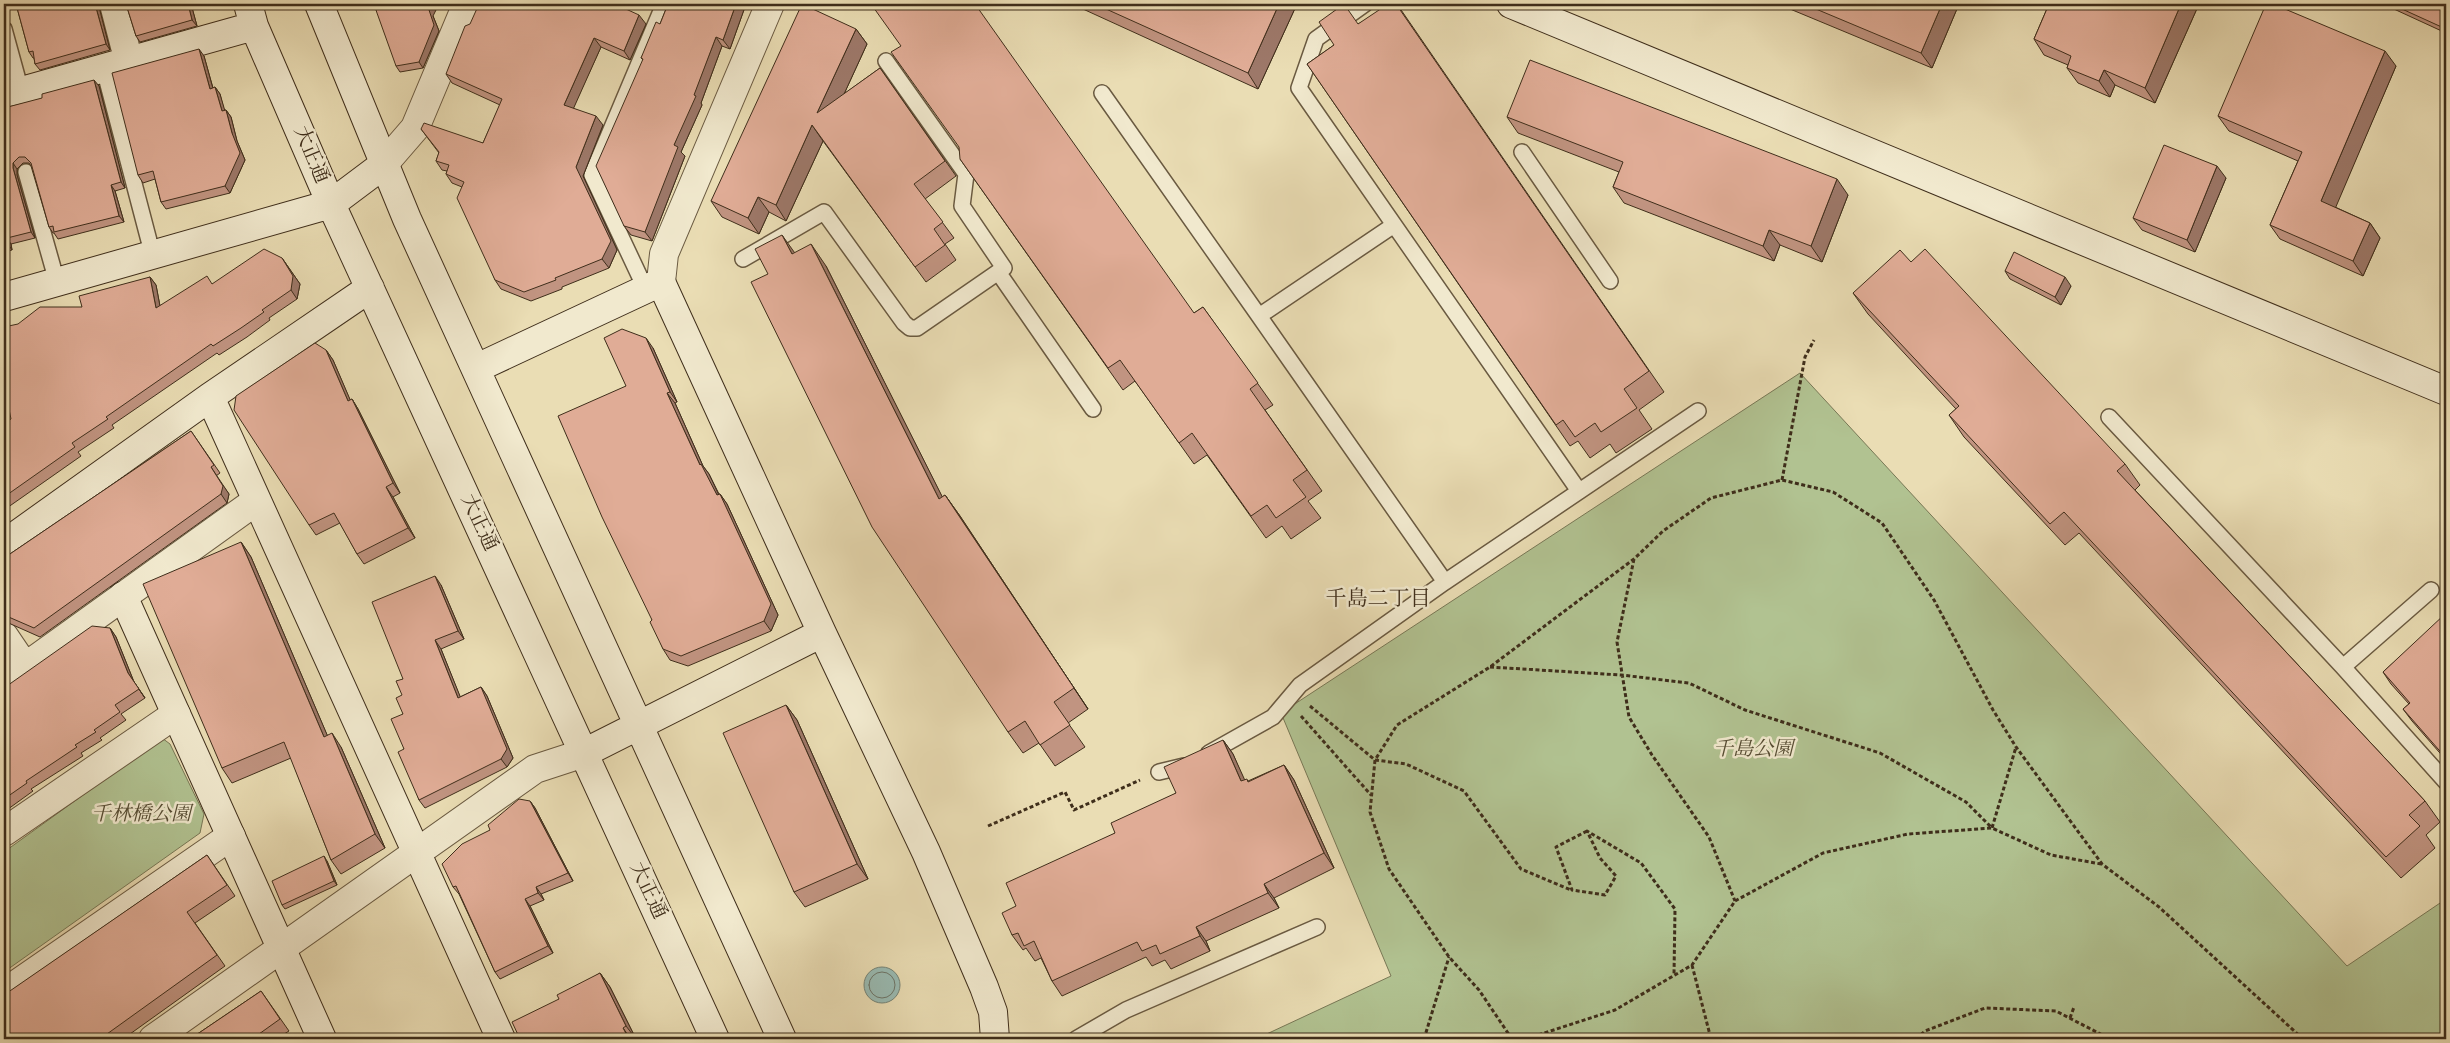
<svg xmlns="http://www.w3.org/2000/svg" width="2450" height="1043" viewBox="0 0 2450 1043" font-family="'Sorts Mill Goudy','Noto Serif JP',serif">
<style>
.green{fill:#b1c291;stroke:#787856}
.water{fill:#99bbb3;stroke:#758376}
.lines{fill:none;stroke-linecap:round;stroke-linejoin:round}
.shore{stroke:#6c7467;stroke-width:1}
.lane-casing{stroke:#6a5a41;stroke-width:18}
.street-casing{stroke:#6a5a41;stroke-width:30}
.secondary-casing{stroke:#3f2e1b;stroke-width:30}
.path{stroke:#3f2e1b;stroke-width:3;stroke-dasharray:4 2.5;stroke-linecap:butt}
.lane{stroke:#f1e9ce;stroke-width:15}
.street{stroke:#f1e9ce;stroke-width:28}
.secondary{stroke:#f1e9ce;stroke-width:28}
.wall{fill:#c19481;stroke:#3f2e1b}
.shaded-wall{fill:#9d7869;stroke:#3f2e1b}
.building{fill:#e0ac96;stroke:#3f2e1b}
.labels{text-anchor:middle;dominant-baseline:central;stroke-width:5;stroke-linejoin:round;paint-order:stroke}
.street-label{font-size:20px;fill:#3f2e1b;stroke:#f1e9ce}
.park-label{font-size:20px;font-style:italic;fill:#564c33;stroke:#f1e9ce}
.neighbourhood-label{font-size:21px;fill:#3f2e1b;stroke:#f1e9ce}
</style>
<rect width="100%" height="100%" fill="#eaddb4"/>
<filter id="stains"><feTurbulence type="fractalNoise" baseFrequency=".004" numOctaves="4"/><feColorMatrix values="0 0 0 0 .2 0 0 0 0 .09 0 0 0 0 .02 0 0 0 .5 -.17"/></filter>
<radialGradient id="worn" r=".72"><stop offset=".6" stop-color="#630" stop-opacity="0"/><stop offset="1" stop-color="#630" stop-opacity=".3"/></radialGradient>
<path class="green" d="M1800,373L2347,966L2446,899V1039H1256L1391,976L1281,713Z
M162,738L170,744L204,814L200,833L4,972V852Z"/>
<path class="water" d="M864 985a18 18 0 1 1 36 0a18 18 0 1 1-36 0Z"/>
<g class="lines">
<path class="shore" d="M869 985a13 13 0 1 1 26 0a13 13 0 1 1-26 0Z"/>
<defs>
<path id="lane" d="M1365,4L1316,39L1299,88L1579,491
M4,29L21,91
M104,69L153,256
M1102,93L1259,316L1394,225
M1522,152L1610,281
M26,172L57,282
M743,259L824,212L904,323L910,328H917L1004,268L962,206L966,174L886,61
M998,272L1093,409
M646,290L592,175L664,4
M1259,316L1445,582
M2109,417L2343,667L2446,782
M2343,667L2431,590
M1209,753L1273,717L1300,685L1445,582L1698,411
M1159,772L1184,766
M1076,1039L1126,1010L1317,927"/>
<path id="street" d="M114,4L129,62
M383,165L415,128L467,4
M661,282L664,254L770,4
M4,636L25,667
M4,682L256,501
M4,832L176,714
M4,993L231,836
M153,1039L535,769L584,753"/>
<path id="secondary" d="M248,4L254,26L331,204L715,1039
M319,4L407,219L782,1039
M1511,4L2446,391
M4,96L254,26
M4,297L331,204L383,165
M477,368L661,282L822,633L926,852L984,987L993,1012L995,1039
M210,397L501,1039
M4,544L210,397L370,288
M123,596L322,1039
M584,753L822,633"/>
</defs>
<use href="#lane" class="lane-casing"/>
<use href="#street" class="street-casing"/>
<use href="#secondary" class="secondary-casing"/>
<path class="path" d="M1782,480L1805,357L1814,340
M1634,559L1617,642L1629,717L1652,755L1709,837L1735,901
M1490,667L1621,675L1689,683L1745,710L1880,753L1966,802L1992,828L2016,747
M1310,706L1375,760L1406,764L1464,791L1521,869L1571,890
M1301,716L1371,795
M988,826L1065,792L1074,810L1140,780
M1587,831L1556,847L1572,890L1605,895L1616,876L1600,858L1587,831L1641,863L1675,909L1674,975
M1692,965L1711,1039
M2070,1018L2074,1007
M1424,1039L1449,957
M1512,1039L1479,990L1449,957L1389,869L1370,812L1375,760L1397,725L1490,667L1634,559L1663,531L1711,498L1782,480L1833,492L1882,523L1934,600L1993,710L2016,747L2102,864L2159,907L2303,1039
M1526,1039L1615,1010L1692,965L1735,901L1823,853L1908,834L1992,828L2051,855L2101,864
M1916,1039L1925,1031L1985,1008L2056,1011L2110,1039"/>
<use href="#lane" class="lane"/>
<use href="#street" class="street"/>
<use href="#secondary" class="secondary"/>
</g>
<path class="wall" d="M16,4H99V7L110,50L40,70L35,64L34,58H33L29,52Z
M126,4H191L197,26L140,42L136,36Z
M668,4H746L730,49L722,46L701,103L702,105L681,152L685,156L652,241L631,235L624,226L643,60L641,58L660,24Z
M1072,4H1297L1258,89Z
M1397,4L1664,392L1639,410L1652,429L1616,453L1610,444L1590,458L1578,441L1570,446L1307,64L1334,45L1358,24Z
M1778,4H1959L1932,68Z
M2049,4H2199L2155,103L2115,85L2110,97L2078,83L2067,68L2068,65L2044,55L2034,39Z
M2383,4H2446V33Z
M433,16L439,31L423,68L400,72L396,66Z
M646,24L630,60L601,47L573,108L603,125L583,176L617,250L609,268L562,287V289L531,301L501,289L495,280L462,187L452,183L446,174L447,171L442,170L436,161L439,153L421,129L483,143L500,105L452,83L446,74Z
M856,29L867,44L844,94L880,68L956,176L925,199L954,238L945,244L956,260L926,282L823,141L786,221L769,212L759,234L722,217L711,201Z
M204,56L213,88L215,87L220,94L224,110H226L231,117L237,141L245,160L230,193L166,209L161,202L155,179L143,183L138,175Z
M2396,66L2335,207L2370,223L2380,238L2363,276L2280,239L2270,225L2298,161L2229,131L2218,116Z
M99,86L125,188L115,191L124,222L58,239L54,233H53L49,227L31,166L29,163H23L17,169V175L35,238L11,244L12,250L4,252V108Z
M1507,117L1848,195L1822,262L1780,245L1774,261L1624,203L1613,187L1619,172L1518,133Z
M960,159L1194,313L1203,307L1273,405L1265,410L1322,491L1308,501L1321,518L1291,539L1282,526L1266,538L1207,455L1194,464L1135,381L1123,390Z
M2226,178L2195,252L2142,230L2133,218Z
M795,253L826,266L942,497L945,495L960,516L1088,709L1068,723L1085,747L1055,766L1039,743L1023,753L1008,732Z
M282,258L300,284L297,299L269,318L270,320L247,337L219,355L217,353L112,425L114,428L78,452L81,456L4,510V424L11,419L82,307L150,277L156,285L160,306L213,284Z
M1911,262L2125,464L2140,485L2135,490L2425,801L2440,822L2426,835L2435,848L2401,878L2079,533L2065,545L1964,437L1949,415L1956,409L1868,314L1853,293Z
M2005,271L2071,286L2061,305L2010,279Z
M653,348L677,402L675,403L703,466L709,474L719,494H720L727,504L778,615L771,631L688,666L670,660L663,649L652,620L626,386Z
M326,350L333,360L350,400L352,399L358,409L400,493L393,497L415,538L364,564L357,554L340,523L316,535L309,525Z
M191,431L220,473L216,476L229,494L227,503L40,637L4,621V558Z
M241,542L251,557L327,735L341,747L385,848L341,874L331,860L291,758L232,783L222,768Z
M441,585L464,639L441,649L460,697L481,687L487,696L513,758L507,767L425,808L419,800L404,749L403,714V679Z
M2446,615V760L2412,721L2403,709L2409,704L2391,684L2383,672Z
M110,628L116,637L134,682L145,698L121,714L126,720L100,738L102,740L81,753L83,756L31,789L33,791L4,812V688Z
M786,705L797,720L868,879L805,907L794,892Z
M1223,740L1233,754L1244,780L1248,781L1284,765L1294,780L1334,868L1274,898L1279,908L1206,941L1210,951L1171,969L1165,960L1152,966L1146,957L1062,996L1052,981L1041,958L1035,961L1026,948L1023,950L1012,935L1016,906L1115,833L1176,793Z
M530,801L535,808L573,881L541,894L544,900L530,906L553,953L500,979L495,972L459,894L453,887L490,830Z
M207,855L235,896L195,923L225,966L123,1039H4L5,995Z
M327,861L337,885L285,909L282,905Z
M600,973L610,987L636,1039H520L559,999Z
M261,991L289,1031L276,1039H190Z"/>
<path class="shaded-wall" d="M95,4H99V7L110,50L106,44Z
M188,4H191L197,26L192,20Z
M432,4H439L433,16L439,31L423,68L419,62L429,10Z
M736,4H746L730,49L723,40Z
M1279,4H1297L1258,89L1248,73Z
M1942,4H1959L1932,68L1921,53Z
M2181,4H2199L2155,103L2145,88Z
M639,15L646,24L630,60L624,51Z
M856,29L867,44L828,129L817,113Z
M716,37L722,46L701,103L702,105L681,152L685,156L652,241L645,232L674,145Z
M594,38L601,47L571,114L564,105Z
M199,49L204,56L215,96L210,89Z
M2385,51L2396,66L2332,216L2321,201Z
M2104,70L2115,85L2110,97L2099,81Z
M94,80L99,86L125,188L121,182Z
M215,87L220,94L227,118L222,111Z
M226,110L231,117L237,141L245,160L230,193L225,186L232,133Z
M596,116L603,125L583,176L617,250L609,268L602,259L576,167Z
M812,125L823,141L786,221L776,205Z
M13,163L17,169V175L35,238L31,232L13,168Z
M2217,166L2226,178L2195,252L2187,240Z
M1837,179L1848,195L1822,262L1811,246Z
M111,185L115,191L124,222L119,216Z
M758,197L769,212L759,234L748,218Z
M2370,223L2380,238L2363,276L2353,261Z
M1769,230L1780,245L1774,261L1763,246Z
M782,235L797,256L792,254Z
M7,238L11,244L12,250L8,244Z
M811,244L826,266L954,520L939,499Z
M282,258L300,284L297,299L291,290Z
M150,277L156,285L162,317L156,308Z
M2065,277L2071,286L2061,305L2055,297Z
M646,338L653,348L677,402L670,392Z
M326,350L333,360L355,411L348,401Z
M667,393L675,403L703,466L709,474L724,506L717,495L700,465Z
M352,399L358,409L400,493L393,483Z
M211,467L229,494L227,503L221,494Z
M386,487L393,497L415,538L408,528Z
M720,494L727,504L778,615L771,631L764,621Z
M945,495L960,516L1088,709L1074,688Z
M241,542L251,557L334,751L324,737Z
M435,576L441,585L464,639L458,631Z
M110,628L116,637L134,682L145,698L128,673Z
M435,640L441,649L464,706L458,698Z
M481,687L487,696L513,758L507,767L501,759Z
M786,705L797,720L868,879L857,864Z
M332,733L341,747L385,848L375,834Z
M1223,740L1233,754L1252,796L1241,781Z
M1284,765L1294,780L1334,868L1324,853Z
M530,801L535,808L573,881L568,873Z
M324,856L327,861L337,885L334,881Z
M1264,884L1274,898L1279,908L1268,893Z
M536,887L541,894L544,900L538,893Z
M525,899L530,906L553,953L548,946Z
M1196,927L1206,941L1210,951L1200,936Z
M600,973L610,987L636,1039L626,1026Z
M623,1028L631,1039H629Z"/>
<path class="building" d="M16,4H95L106,44L35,64L33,51L29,52Z
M126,4H188L192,20L136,36Z
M374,4H432L429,10L434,25L419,62L396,66L377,13Z
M479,4H615L639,15L624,51L594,38L564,105L596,116L576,167L611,241L602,259L555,278L556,280L524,292L495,280L457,198L464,182L446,174L449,165L436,161L439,152L421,129L424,123L483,143L502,99L446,74L465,26L470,24Z
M668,4H736L723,40L716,37L694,95L696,96L674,145L678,147L645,232L624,226L596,166L643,59L641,58L656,22L660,24Z
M802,4L856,29L817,113L880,68L945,161L914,184L943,222L934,229L945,245L915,267L812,125L776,205L758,197L748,218L711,201Z
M871,4H975L1194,313L1203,307L1258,383L1250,389L1307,470L1293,480L1306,497L1276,518L1267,505L1251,516L1192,433L1179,443L1120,360L1108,368L960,159L959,147L891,52L901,46Z
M1095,4H1279L1248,73Z
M1344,4L1358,24L1388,4H1396L1649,371L1624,389L1637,408L1601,432L1595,423L1575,437L1563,420L1556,425L1307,64L1334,45L1319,22Z
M1804,4H1942L1921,53Z
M2049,4H2181L2145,88L2104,70L2099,81L2067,68L2071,56L2034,39Z
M2266,4H2273L2385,51L2321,201L2370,223L2353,261L2270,225L2302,152L2218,116Z
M2391,4H2446V29Z
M199,49L210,89L215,87L222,111L226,110L232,133L240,153L225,186L161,202L153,171L138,175L112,73Z
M1530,60L1837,179L1811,246L1769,230L1763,246L1613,187L1623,162L1507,117Z
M94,80L121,182L111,185L119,216L54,232L53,226L49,227L31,163L25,157H19L13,163V168L31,232L7,238L8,244L4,245V108L42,98V94Z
M2164,145L2217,166L2187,240L2133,218Z
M782,235L792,254L811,244L939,499L945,495L1074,688L1054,702L1070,725L1040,745L1025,721L1008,732L872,527L751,282L768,274L755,249Z
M264,249L282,258L293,276L291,290L262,310L264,312L241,328L213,346L211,344L106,417L108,419L72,443L75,447L4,497V424L11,419L4,385V327L18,324L40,307H82L79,296L150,277L156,308L207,276L212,284Z
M1925,249L2125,464L2117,471L2425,801L2409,815L2420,826L2386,857L2064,512L2050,524L1949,415L1959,406L1853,293L1900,250L1911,262Z
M2014,252L2065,277L2055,297L2005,271Z
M622,329L646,338L670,392L667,393L700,465L701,464L717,495L720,494L771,604L764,621L681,656L663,649L650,622L652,620L602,517L558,416L626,386L604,338Z
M315,343L326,350L348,401L352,399L393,483L386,487L408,528L357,554L334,513L309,525L234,410L236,396Z
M191,431L214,465L211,467L223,486L221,494L34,628L4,615V558Z
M241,542L324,737L332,733L375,834L331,860L284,742L222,768L143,584Z
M435,576L458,631L435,640L458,698L481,687L507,749L501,759L419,800L398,752L404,749L391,719L403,714L396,698L402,695L396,681L403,679L372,602Z
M2445,614L2446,615V758L2403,709L2410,703L2383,672Z
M92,626L110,628L128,673L139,689L115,705L120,712L94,730L96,732L75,745L77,747L26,781L27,783L4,799V688Z
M786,705L857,864L794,892L723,733Z
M1223,740L1241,781L1247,779L1248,782L1284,765L1324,853L1264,884L1268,893L1196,927L1200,936L1160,954L1156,945L1142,951L1137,942L1052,981L1034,941L1024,946L1018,933L1012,935L1002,913L1016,906L1006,883L1115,833L1111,823L1176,793L1164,767Z
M519,799L530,801L568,873L536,887L538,893L525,899L548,946L495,972L456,886L453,887L442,864L462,844L490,830L488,825Z
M207,855L227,885L187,912L217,955L100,1039H4V995Z
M324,856L334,881L282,905L272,881Z
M600,973L626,1026L623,1028L629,1039H520L512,1022L559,999L557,995Z
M261,991L280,1019L252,1039H190Z"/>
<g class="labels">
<g class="street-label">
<text transform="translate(310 155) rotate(67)">大正通</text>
<text transform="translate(478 523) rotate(65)">大正通</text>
<text transform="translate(647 891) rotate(65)">大正通</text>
</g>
<g class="park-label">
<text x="1753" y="750">千島公園</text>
<text x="141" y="815">千林橋公園</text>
</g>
<g class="neighbourhood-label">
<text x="1378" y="600">千島二丁目</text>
</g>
</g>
<rect width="2450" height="1043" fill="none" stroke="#eaddb4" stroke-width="20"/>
<rect x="5" y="5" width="2440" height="1033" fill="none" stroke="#3f2e1b" stroke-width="2.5"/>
<rect x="10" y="10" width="2430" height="1023" fill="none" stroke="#3f2e1b"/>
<rect width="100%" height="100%" filter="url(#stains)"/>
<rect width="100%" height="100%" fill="url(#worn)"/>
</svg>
